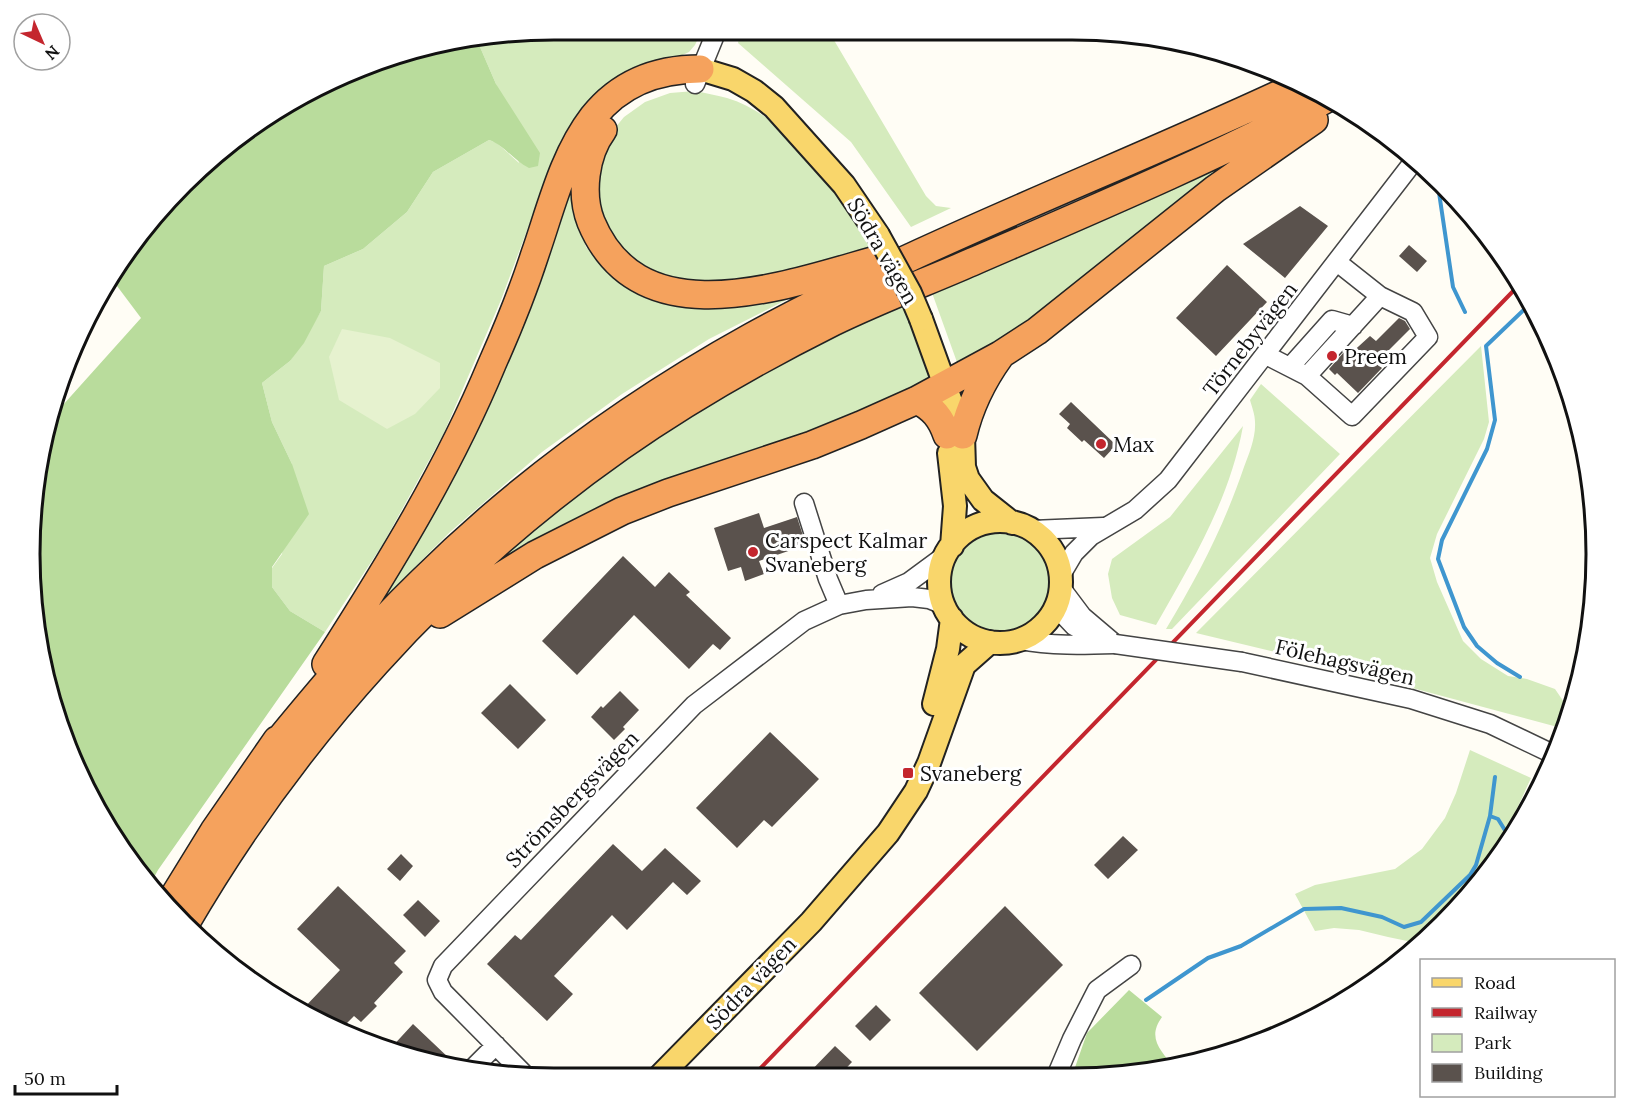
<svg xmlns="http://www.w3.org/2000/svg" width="1627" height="1109" viewBox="0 0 1627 1109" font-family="Lora,serif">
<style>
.green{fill:#d5ebbd}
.forest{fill:#b9dc9c}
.pitch{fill:#e6f2cf}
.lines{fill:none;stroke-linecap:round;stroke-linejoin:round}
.stream{stroke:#3f96cf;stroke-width:4}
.building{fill:#5a524d}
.minor-casing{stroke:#444;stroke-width:21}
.major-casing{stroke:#222;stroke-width:26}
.highway-casing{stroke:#222;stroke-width:30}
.minor{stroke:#fff;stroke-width:18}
.major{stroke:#f9d66b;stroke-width:22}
.highway{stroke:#f5a25d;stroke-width:27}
.rail{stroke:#c4262e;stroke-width:4}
.minor-bridge-casing{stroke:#444;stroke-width:21;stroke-linecap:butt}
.major-bridge-casing{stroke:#222;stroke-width:26;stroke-linecap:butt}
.minor-bridge{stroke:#fff;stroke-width:18}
.major-bridge{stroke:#f9d66b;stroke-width:22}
.poi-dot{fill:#c4262e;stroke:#fff;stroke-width:2}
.labels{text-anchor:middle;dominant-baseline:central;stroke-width:6;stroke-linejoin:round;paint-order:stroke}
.street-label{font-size:21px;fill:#111;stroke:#fff}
.poi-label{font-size:21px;fill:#111;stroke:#fff;text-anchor:start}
.rim{fill:none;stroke:#111;stroke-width:3}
</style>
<rect width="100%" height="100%" fill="#fffdf5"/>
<path class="green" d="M555,30H702L695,45L689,52L674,59L642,65L605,88L545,182L501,300L443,435L383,544L325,632L290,611L272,587V568L282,554L292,464L272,422L262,383L290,361L321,311L324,266L363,249L407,212L433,172L489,140L497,143L519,163L496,84L477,40Z
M741,30H828L926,196L936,206L951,208L911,227L851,142L738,43Z
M695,91C705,93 716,95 727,98C791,117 839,194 875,246L771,278L699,285L640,270L609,240L594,191L606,139L624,117L645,102L670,93Z
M1284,130L1049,312L958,365L931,290Z
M573,171L574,215L586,247L609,274L635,290L715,307L788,299L709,339L622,394L542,452L450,532L371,611Z
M905,301L929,368L930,379L925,387L480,571L543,519L662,432L789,357Z
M1481,346L1489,422L1484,439L1437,534L1430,558L1437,582L1463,641L1481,659L1508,676L1527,679L1555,689L1570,711L1565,729L1308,660L1196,633Z
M1261,384L1340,454L1172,629H1166C1198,576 1224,526 1244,467C1249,454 1256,437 1255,422C1255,415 1252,407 1250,400Z
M1243,426C1230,499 1192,562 1156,625L1120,615L1112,598L1108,574L1112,559L1170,517Z
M950 582a50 50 0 1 1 100 0a50 50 0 1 1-100 0Z
M1470,750L1531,778L1515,813L1517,830L1508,846L1443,926L1422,941L1412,942L1388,937L1359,930L1334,928L1315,931L1295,894L1315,885L1395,869L1422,849L1445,818L1456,793Z"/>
<path class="forest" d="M477,40L496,84L540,153L538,166L529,168C514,161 504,145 489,140L433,172L407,212L363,249L324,266L321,311L304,343L290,361L262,383L272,422L292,464L309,514L272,567V587L290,611L325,632L158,870L152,881L84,787L40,656L34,486L54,415L141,318L114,282L160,209L263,118L418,48Z
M1129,990L1162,1017C1146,1039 1162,1051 1175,1069L1136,1073L1124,1068L1117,1069L1111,1075L1071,1079L1087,1033Z"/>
<path class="pitch" d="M342,329L390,338L440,363V388L415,414L387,429L339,400L329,357Z"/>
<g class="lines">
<path class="stream" d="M1437,179L1453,287L1465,312
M1520,677L1497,663L1477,646L1464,627L1438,559L1442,540L1487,449L1495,420L1486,346L1530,304
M1490,816L1498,819L1511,840
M1146,1000L1208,958L1241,946L1304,909L1341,908L1382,917L1404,927L1421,922L1470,875L1476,865L1490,816L1495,777"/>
</g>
<path class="building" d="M1300,206L1328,226L1285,278L1243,244Z
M1409,245L1427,261L1417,272L1399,256Z
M1227,265L1267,302L1216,356L1176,318Z
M1399,318L1405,321L1410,329L1376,363L1382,368L1358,393L1337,373L1335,375L1329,369L1344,352L1348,356L1370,336L1376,341Z
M1071,402L1116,445L1104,458L1084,440L1082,442L1067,428L1070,424L1059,414Z
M759,513L764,528L797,517L806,545L759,561L764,574L745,581L741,567L728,571L714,528Z
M623,556L655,587L669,572L690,592L686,595L731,638L720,650L713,644L689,669L634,615L577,675L542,641Z
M510,684L546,720L518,749L481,713Z
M620,691L639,710L623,727L625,729L614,740L591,717L601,706L603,708Z
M770,732L819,779L772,827L764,820L737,848L696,808Z
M1123,836L1138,850L1108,879L1094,865Z
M613,844L642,871L665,848L701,881L687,895L673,882L627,930L612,915L554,976L573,994L547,1021L487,964L515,935L521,940Z
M401,854L413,866L400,881L387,869Z
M338,886L406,951L394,963L403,972L374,1003L377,1006L361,1022L354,1016L339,1031L301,1011L340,970L297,929Z
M418,900L440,921L425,937L403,915Z
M1005,906L1063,965L977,1051L919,993Z
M876,1005L891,1020L870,1041L855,1026Z
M413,1024L451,1060L444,1067L389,1050Z
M835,1046L852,1062L836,1079H803Z"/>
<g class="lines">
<defs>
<path id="minor" d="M695,84L717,30
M1266,355L1307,376L1380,296L1337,262
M1290,367L1332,320L1353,326
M1307,376L1352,416L1428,337L1413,312L1380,296
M804,503L828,579L839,605
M1032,530L1103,527
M1061,575L1074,553L1091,536L1135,510L1168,480L1414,161
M1061,588L1082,616L1115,644
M882,594L909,582L947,554
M1056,607L1074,626L1091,635
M1019,640C1051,646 1083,645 1115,644
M1242,662L1411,699L1490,724L1557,756
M470,1071L496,1045
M526,1076L443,992L437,980L443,966L694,705L804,621L839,605L866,600L912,597L929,599L944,605
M1055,1079L1072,1039L1097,990L1131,965"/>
<path id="major" d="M700,69L733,79L754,91L774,107L844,185L878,235
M921,319L963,435L964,467L968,479L983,500L1012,523
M949,453L955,506L952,546
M939 582a61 61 0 1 1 122 0a61 61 0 1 1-122 0Z
M934,704L948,649L952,619
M657,1079L811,922L888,833L916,791L929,763L964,665L990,642"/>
<path id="highway" d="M603,130C585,154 580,194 591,222C641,342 791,283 883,258
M917,400C933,408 941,418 947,435
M963,435C970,405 982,381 1000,356
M440,614L535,555L622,511L668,493L812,445L861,425L917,400L1000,355L1037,331L1215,189L1314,120
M326,664C388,567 448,470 492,364C508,328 523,291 535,254C551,208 563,156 593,117C620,83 658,69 700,69
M267,755C316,695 365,636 421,582C518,486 632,403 751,337C927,241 1116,171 1297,86
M169,904L214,831L277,740
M184,926C293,738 442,572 620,447C687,400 759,359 833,322C878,300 926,282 972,262C1092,210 1213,159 1328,98"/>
</defs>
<use href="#minor" class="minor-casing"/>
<use href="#major" class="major-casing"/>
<use href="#highway" class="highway-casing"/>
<use href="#minor" class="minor"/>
<use href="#major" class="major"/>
<use href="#highway" class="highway"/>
<path class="rail" d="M750,1079L1520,284"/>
<defs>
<path id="minor-bridge" d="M1115,644L1242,662"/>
<path id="major-bridge" d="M878,235L910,293L921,319"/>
</defs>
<use href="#minor-bridge" class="minor-bridge-casing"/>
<use href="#major-bridge" class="major-bridge-casing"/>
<use href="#minor-bridge" class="minor-bridge"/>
<use href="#major-bridge" class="major-bridge"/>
</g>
<g class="poi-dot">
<circle cx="1332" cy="356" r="6"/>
<circle cx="1101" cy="444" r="6"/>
<circle cx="753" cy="552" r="6"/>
<rect x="902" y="767" width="12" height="12" rx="3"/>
</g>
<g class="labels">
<g class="street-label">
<text transform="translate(883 251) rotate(60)">Södra vägen</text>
<text transform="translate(1250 339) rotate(-52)">Törnebyvägen</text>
<text transform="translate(1345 662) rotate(13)">Fölehagsvägen</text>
<text transform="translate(572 799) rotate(-46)">Strömsbergsvägen</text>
<text transform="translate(751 983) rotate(-46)">Södra vägen</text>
</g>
<g class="poi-label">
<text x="1344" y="356">Preem</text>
<text x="1113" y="444">Max</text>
<text x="765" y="540">Carspect Kalmar<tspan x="765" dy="24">Svaneberg</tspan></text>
<text x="920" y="773">Svaneberg</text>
</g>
</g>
<path d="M0 0H1627V1109H0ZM554 40H1072A514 514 0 0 1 1586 554V554A514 514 0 0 1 1072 1068H554A514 514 0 0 1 40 554V554A514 514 0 0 1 554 40Z" fill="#fff" fill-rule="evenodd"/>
<path class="rim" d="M554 40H1072A514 514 0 0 1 1586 554V554A514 514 0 0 1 1072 1068H554A514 514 0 0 1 40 554V554A514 514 0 0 1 554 40Z"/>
<rect x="1420" y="959" width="195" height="138" fill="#ffffff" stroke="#a0a0a0" stroke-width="1.5"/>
<rect x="1432" y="978" width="30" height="9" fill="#f9d66b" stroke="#a0a0a0" stroke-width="1.5"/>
<text x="1474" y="989" font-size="18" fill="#111111">Road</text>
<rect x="1432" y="1008" width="30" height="9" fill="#c4262e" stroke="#a0a0a0" stroke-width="1.5"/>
<text x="1474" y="1019" font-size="18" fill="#111111">Railway</text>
<rect x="1432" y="1034" width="30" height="18" fill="#d5ebbd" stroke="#a0a0a0" stroke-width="1.5"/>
<text x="1474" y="1049" font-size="18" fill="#111111">Park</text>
<rect x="1432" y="1064" width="30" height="18" fill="#5a524d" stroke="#a0a0a0" stroke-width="1.5"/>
<text x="1474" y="1079" font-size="18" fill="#111111">Building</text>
<g transform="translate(42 42) rotate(136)"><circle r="28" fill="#ffffff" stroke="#a0a0a0" stroke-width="1.5"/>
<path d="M0-4.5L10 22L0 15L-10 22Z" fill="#c4262e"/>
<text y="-9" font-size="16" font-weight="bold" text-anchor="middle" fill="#111111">N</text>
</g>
<path d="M15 1085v9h102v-9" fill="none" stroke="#111111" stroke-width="3"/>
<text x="24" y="1085" font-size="18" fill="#111111" stroke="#ffffff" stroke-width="4.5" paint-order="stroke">50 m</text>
</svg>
